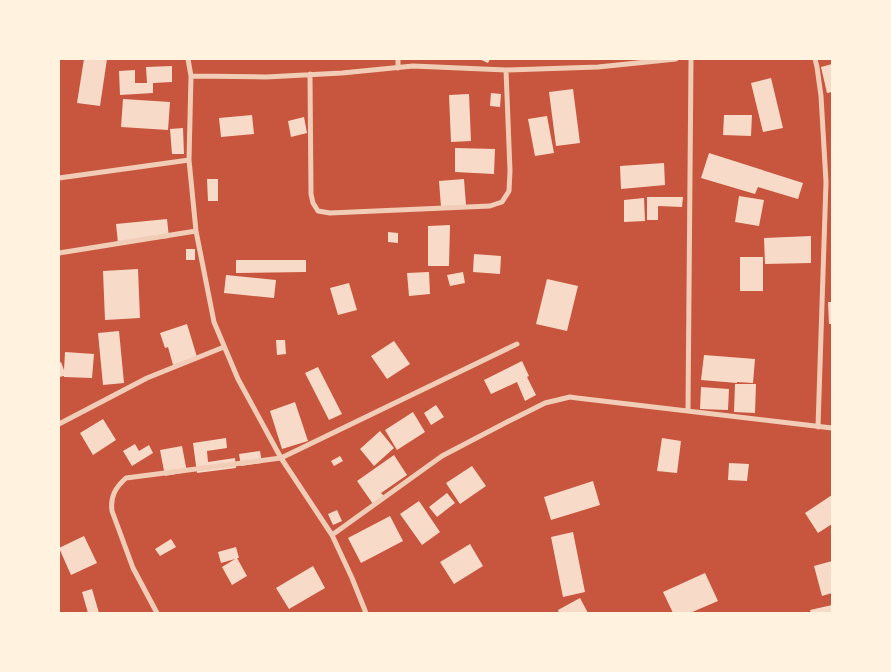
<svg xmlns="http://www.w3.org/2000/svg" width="891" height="672" viewBox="0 0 891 672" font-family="Barlow,sans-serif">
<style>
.building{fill:#f7dbc8}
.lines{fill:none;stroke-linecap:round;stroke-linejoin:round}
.minor{stroke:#f1ccb7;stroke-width:5}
</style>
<rect width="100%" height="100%" fill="#c8553d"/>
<path class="building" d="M84,59H107L100,106L77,103Z
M479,59H490L488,63Z
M832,64V92L827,93L821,67Z
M172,66V82L153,83V93L120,95L119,71L135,70V83H147L146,67Z
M771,78L783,128L763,132L751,83Z
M573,89L580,143L556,146L549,92Z
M491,93L501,94L500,107L490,106Z
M469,94L471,141L451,142L449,95Z
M123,99L170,102L168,130L121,127Z
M252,115L254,134L221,137L219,118Z
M724,115H752L751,136L723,135Z
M547,116L554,153L535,156L528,119Z
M304,117L307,133L291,137L288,121Z
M183,128L184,154H172L170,129Z
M455,148L495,149L494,174L455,172Z
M709,153L803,183L798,199L758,187L755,194L701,178Z
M664,163L665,185L621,189L620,166Z
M207,179H218V201H208Z
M464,179L466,205L441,207L439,181Z
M739,196L764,200L759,226L735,222Z
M647,197H683L682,207L658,206V220H647Z
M644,198L645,221L624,222V200Z
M167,219L169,238L118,243L116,224Z
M450,225L449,266H428V226Z
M388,232L398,233V243L388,242Z
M811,236V263L765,264L764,238Z
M186,249H195V260H186Z
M474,254L501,256L500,274L473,272Z
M740,257H763V291H740Z
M236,260H306V272L236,273Z
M138,269L140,318L105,320L103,271Z
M429,272L430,294L409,296L407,273Z
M463,272L465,283L450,286L447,275Z
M226,275L276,280L274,298L224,293Z
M547,279L578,286L567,331L536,324Z
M349,283L357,310L338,315L330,288Z
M828,302H832V324H829Z
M187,324L197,357L173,365L168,347L165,348L160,333Z
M119,331L124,383L103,385L98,333Z
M276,340H285L286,354L277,355Z
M394,341L410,364L387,379L371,356Z
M65,352L94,354L92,378L64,377V376L59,377V363L61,362L64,370Z
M704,355L755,359L753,383L737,382V383L701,380Z
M522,361L529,376L527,377L536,395L525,401L517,382L491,394L484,380Z
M318,367L342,414L329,420L305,373Z
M735,384H756L755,413L734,412Z
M701,387L729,389L728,410L700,409Z
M295,402L308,441L282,449L270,411Z
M436,405L444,417L431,425L424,413Z
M413,412L425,432L397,450L385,430Z
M103,419L116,440L93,455L80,433Z
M380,431L394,448L374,466L360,449Z
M226,438L227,448L207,451L208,462L235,458L236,468L197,473L193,443Z
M662,438L681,441L677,473L657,471Z
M135,444L139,451L149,445L153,453L132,466L123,451Z
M182,446L187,472L165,476L160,450Z
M260,451L262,463L241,466L239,454Z
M394,455L407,475L381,493L384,496L373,504L357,481Z
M340,456L343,461L334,466L331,461Z
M729,463L749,464L747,481L728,480Z
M472,466L486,486L460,504L446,483Z
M593,481L600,505L551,520L544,497Z
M447,493L455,503L437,517L429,507Z
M832,495V524L818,533L805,513Z
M419,501L440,532L422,545L400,514Z
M337,510L342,521L333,525L328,514Z
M390,516L403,541L361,563L348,538Z
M573,532L585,592L563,597L551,537Z
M84,536L97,563L71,575L59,548Z
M171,539L176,547L160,556L155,549Z
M470,544L483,566L454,584L440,562Z
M236,547L239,558H237L247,576L232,585L222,567L235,559L221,563L218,552Z
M832,561V593L822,596L814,566Z
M313,566L325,588L289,609L276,588Z
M705,573L718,601L690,613H673L663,592Z
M92,589L99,613H88L82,592Z
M580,598L588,613H559L558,610Z
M832,605V613H811L810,610Z"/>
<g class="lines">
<path class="minor" d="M188,59L191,76L189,160L196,231L214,322L238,379L281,458L332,535L352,578L366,613
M398,59V68
M815,59L817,67L821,96L826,182L818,427
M310,74L311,194L313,203L318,211L330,213L490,206L502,202L509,191L510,171L506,70
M191,76L266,77L342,73L413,66L506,70L598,67L676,59
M59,178L189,160
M59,253L196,231
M688,410L691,59
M59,424L147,378L224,347
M332,535L442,456L509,421L545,403L570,397L577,398L832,428
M157,613L133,568L112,511C110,496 116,487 126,478L281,458L517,344"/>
</g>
<rect width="891" height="672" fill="none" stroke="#fff3e0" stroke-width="120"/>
</svg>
